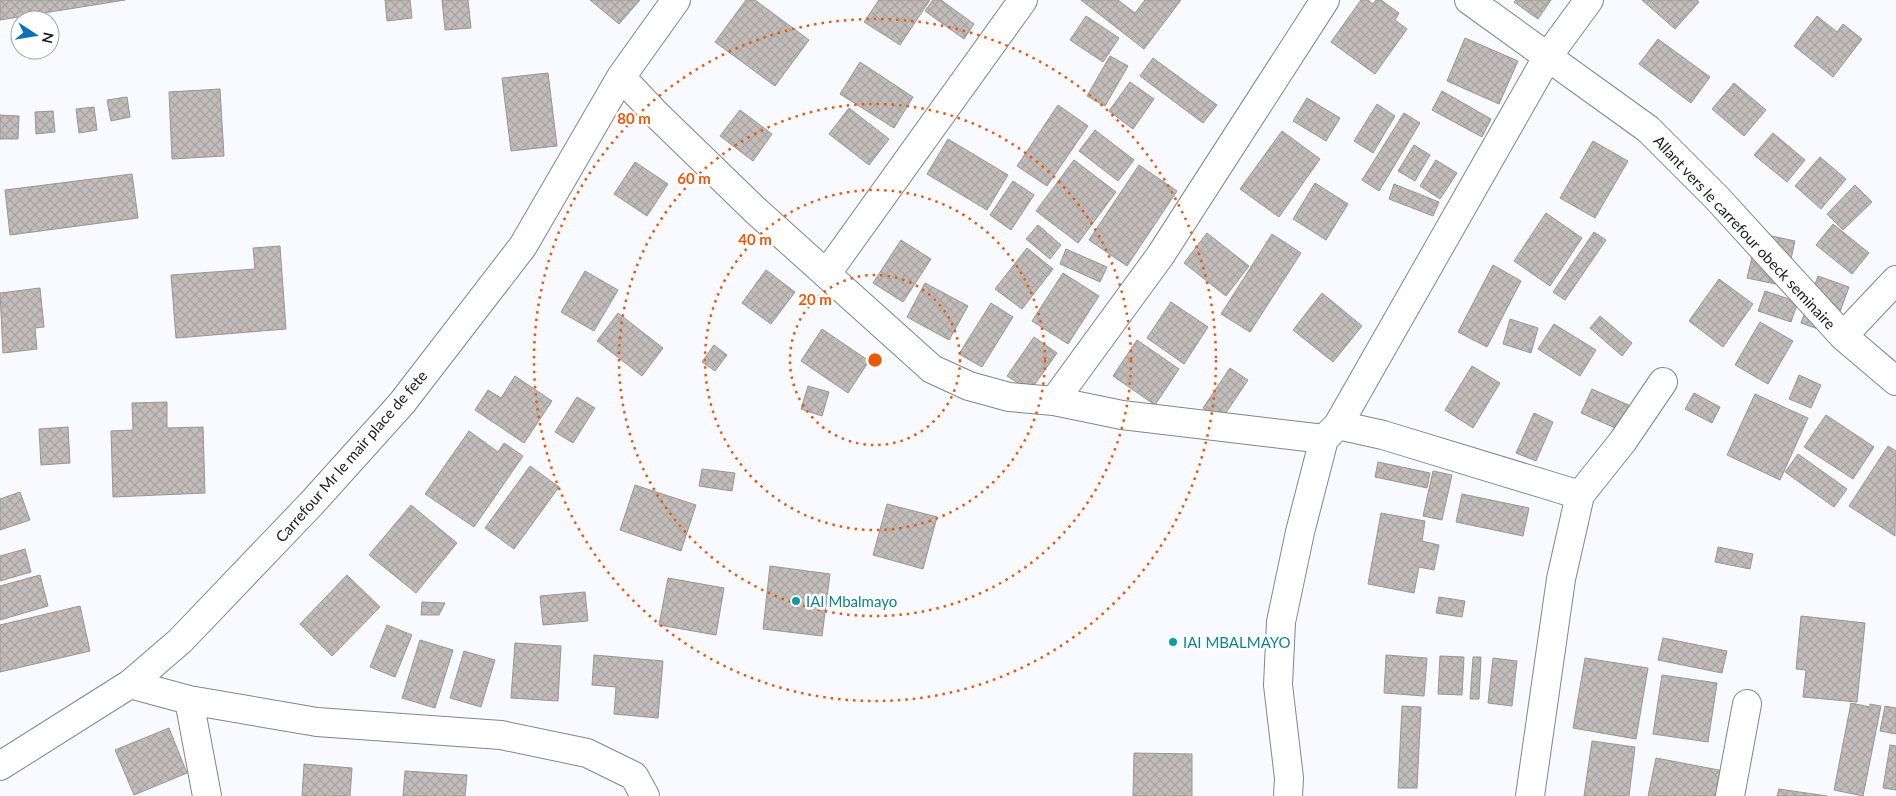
<svg xmlns="http://www.w3.org/2000/svg" width="1896" height="796" viewBox="0 0 1896 796" font-family="Lato,sans-serif">
<style>
.building{fill:url(#building-cross-hatch);stroke:#9a9693}
.lines{fill:none;stroke-linecap:round;stroke-linejoin:round}
.street-casing{stroke:#838589;stroke-width:30}
.street{stroke:#fff;stroke-width:28}
.ring{fill:none;stroke:#e8590c;stroke-width:2.5;stroke-dasharray:2.5 5}
.culture-dot{fill:#0f9aa8;stroke:#fff;stroke-width:2}
.labels{text-anchor:middle;dominant-baseline:central;stroke-width:5;stroke-linejoin:round;paint-order:stroke}
.street-label{font-size:15px;fill:#1a1b1c;stroke:#fff}
.culture-label{font-size:15px;fill:#0d838f;stroke:#fff;text-anchor:start}
.centre{fill:#e8590c;stroke:#fff;stroke-width:2.5}
.ring-label{font-size:15px;text-anchor:middle;font-weight:bold;fill:#e8590c;stroke:#fff;stroke-width:5;stroke-linejoin:round;paint-order:stroke}
</style>
<defs>
<pattern id="building-cross-hatch" width="8" height="8" patternUnits="userSpaceOnUse" patternTransform="scale(1.25)"><rect width="8" height="8" fill="#c2bdba"/><path d="M0 0l8 8M0 8l8-8" fill="none" stroke="#a6a29f"/></pattern>
</defs>
<rect width="100%" height="100%" fill="#f8faff"/>
<path class="building" d="M0,0H125L0,20Z
M385,0H410L412,18L387,21Z
M442,0H468L471,28L445,30Z
M590,0H640L619,24Z
M746,0H755L809,40L775,86L715,42Z
M879,0H930L900,45L864,22Z
M933,0H941L974,24L964,39L925,11Z
M1081,0H1118L1135,13L1145,0H1181L1144,49Z
M1361,0H1368L1373,4L1376,0H1381L1399,13L1395,20L1407,29L1375,74L1331,42Z
M1516,0H1551L1538,19L1514,2Z
M1642,0H1697L1699,2L1675,29Z
M1086,16L1119,38L1103,62L1070,40Z
M1817,16L1837,32L1843,24L1862,39L1833,77L1794,46Z
M1465,38L1518,61L1499,104L1447,81Z
M1658,39L1710,77L1691,103L1639,64Z
M1110,56L1128,66L1105,106L1087,96Z
M1153,58L1217,105L1203,123L1140,76Z
M860,62L913,97L894,128L840,94Z
M548,73L557,146L511,151L502,78Z
M1130,82L1154,99L1133,129L1109,111Z
M1734,83L1766,110L1744,136L1712,109Z
M220,89L224,156L172,159L169,92Z
M1442,91L1491,119L1482,137L1432,110Z
M127,97L130,117L111,121L107,100Z
M1307,98L1340,118L1326,141L1293,121Z
M1377,104L1395,116L1373,153L1354,141Z
M1058,105L1088,126L1047,186L1017,166Z
M94,107L97,130L79,133L76,109Z
M849,108L889,139L869,165L829,134Z
M740,110L772,134L753,161L720,136Z
M53,111L55,132L36,134L35,112Z
M1404,113L1420,123L1379,191L1362,180Z
M0,115L19,116L18,139H0Z
M1095,130L1134,160L1118,181L1079,151Z
M1282,131L1320,159L1279,217L1240,189Z
M1773,133L1805,160L1787,182L1754,155Z
M948,139L1008,175L987,210L927,174Z
M1593,141L1628,161L1595,218L1560,198Z
M1414,145L1430,155L1415,181L1398,171Z
M1820,157L1846,179L1821,209L1795,186Z
M1074,160L1116,192L1078,243L1036,211Z
M1436,160L1457,173L1440,199L1420,186Z
M635,162L668,184L647,216L614,194Z
M1139,165L1177,191L1127,266L1089,240Z
M132,174L138,218L10,235L5,190Z
M1013,181L1034,195L1011,230L990,215Z
M1315,183L1348,204L1326,240L1293,219Z
M1394,184L1439,202L1433,216L1389,199Z
M1855,185L1872,202L1843,230L1827,214Z
M1546,213L1582,238L1550,286L1514,261Z
M1833,224L1869,253L1852,274L1816,245Z
M1038,225L1061,245L1050,259L1026,239Z
M1594,232L1606,240L1565,300L1553,292Z
M1207,233L1249,266L1226,296L1184,263Z
M1758,233L1795,241L1785,286L1747,278Z
M1272,234L1301,253L1250,332L1221,314Z
M901,240L931,259L903,302L873,283Z
M280,246L286,329L176,338L171,275L255,269L253,248Z
M1027,248L1053,269L1022,309L995,289Z
M1066,249L1107,267L1100,282L1060,264Z
M1493,265L1521,281L1487,347L1458,332Z
M766,270L795,292L771,324L742,303Z
M585,271L618,290L594,331L561,312Z
M1063,273L1099,296L1068,344L1032,321Z
M1818,276L1849,287L1832,334L1801,323Z
M1719,279L1753,304L1723,347L1689,321Z
M925,283L968,306L949,340L907,317Z
M40,288L44,327L35,328L37,349L3,353L0,293Z
M1765,291L1798,302L1791,322L1758,311Z
M1322,293L1362,326L1333,362L1293,330Z
M1171,302L1208,327L1184,364L1147,338Z
M991,303L1013,317L982,367L959,354Z
M618,313L663,348L642,376L597,341Z
M1600,316L1632,343L1622,356L1590,328Z
M1510,319L1538,328L1531,353L1503,344Z
M1760,322L1793,341L1768,384L1735,365Z
M1554,324L1596,350L1580,376L1538,349Z
M822,329L869,361L848,393L801,361Z
M1034,337L1057,353L1030,391L1007,376Z
M1137,340L1179,369L1155,405L1113,376Z
M714,345L727,355L715,371L702,362Z
M1472,366L1500,383L1473,428L1445,410Z
M1230,368L1248,380L1221,420L1203,408Z
M1799,375L1821,385L1811,408L1789,399Z
M515,376L552,401L524,443L475,410L488,390L501,398Z
M808,386L829,392L822,416L801,409Z
M1592,389L1633,407L1622,431L1581,413Z
M1694,393L1720,407L1712,423L1685,409Z
M1755,394L1808,418L1780,480L1727,455Z
M577,397L595,408L573,443L555,432Z
M167,402V428L203,427L205,493L113,497L111,431L133,430L132,403Z
M1534,413L1553,422L1536,461L1516,453Z
M1826,415L1874,447L1853,479L1804,447Z
M68,427L70,463L41,465L39,429Z
M469,431L498,452L504,443L523,456L474,527L425,494Z
M1888,446L1896,451L1895,536L1849,506Z
M1798,454L1847,489L1834,507L1785,472Z
M1378,462L1430,473L1427,488L1375,477Z
M530,466L559,487L514,549L485,528Z
M702,469L735,473L732,491L699,486Z
M1433,471L1452,475L1442,520L1423,516Z
M635,485L696,505L681,551L620,530Z
M20,492L30,520L0,530V499Z
M1462,494L1529,508L1523,536L1456,522Z
M887,504L937,517L923,569L873,555Z
M411,505L457,543L416,593L369,555Z
M1381,513L1425,521L1422,541L1439,545L1434,570L1419,567L1414,593L1368,584Z
M1718,547L1753,554L1750,569L1715,562Z
M25,549L31,572L0,581V556Z
M770,566L830,574L822,636L763,629Z
M40,575L48,606L0,620V586Z
M347,575L380,607L332,656L300,624Z
M668,578L724,588L716,635L659,625Z
M585,592L588,621L543,625L540,596Z
M1439,597L1465,601L1462,617L1436,613Z
M422,602L445,603L439,615H421Z
M80,606L90,651L0,672V625Z
M1801,616L1865,623L1857,702L1803,697L1806,670L1796,669Z
M387,625L412,635L395,677L370,667Z
M1663,638L1727,651L1722,673L1658,660Z
M420,640L453,650L435,708L402,698Z
M515,643L561,646L558,701L511,698Z
M464,651L495,660L481,707L450,698Z
M594,655L663,661L658,718L614,714L616,687L592,685Z
M1386,655L1427,658L1424,696L1384,693Z
M1440,656L1464,657L1462,695L1438,694Z
M1473,657H1481L1479,699H1470Z
M1493,658L1517,661L1512,706L1488,703Z
M1585,658L1648,668L1636,739L1573,728Z
M1662,675L1717,683L1708,742L1653,734Z
M1851,703L1870,707V704L1881,706L1863,796L1834,790Z
M1402,706L1421,707L1417,788H1398Z
M1885,706L1896,708V734L1880,731Z
M169,728L187,773L134,795L115,750Z
M1592,741L1635,747L1629,796H1584Z
M1890,745L1896,746V790L1883,788Z
M1134,753L1192,754V796H1133Z
M1656,758L1724,771L1719,796H1648Z
M304,764L352,768L350,796H302Z
M405,771L467,775L465,796H403Z
M1779,789L1827,796H1777Z"/>
<g class="lines">
<defs>
<path id="street" d="M1469,0L1648,129L1717,198L1843,336L1896,381
M621,77L656,114L755,210L932,369L969,386L1009,397L1054,401L1122,415L1324,439
M827,273L1023,0
M1843,336L1896,280
M1054,401L1160,256L1325,0
M1338,425L1383,435L1580,495
M130,684L189,700L317,722L501,735L587,753L634,776L645,796
M189,700L207,796
M0,766L130,684L180,641L311,504L402,403L523,246L621,77L676,0
M1288,796L1289,778L1278,685L1281,622L1300,532L1324,439L1338,425L1548,56L1589,0
M1530,796L1561,579L1580,495L1623,441L1663,382
M1730,796L1747,704"/>
</defs>
<use href="#street" class="street-casing"/>
<use href="#street" class="street"/>
</g>
<g class="ring">
<circle cx="875" cy="360" r="85"/>
<circle cx="875" cy="360" r="170"/>
<circle cx="875" cy="360" r="256"/>
<circle cx="875" cy="360" r="341"/>
</g>
<g class="culture-dot">
<circle cx="796" cy="601" r="5"/>
<circle cx="1173" cy="642" r="5"/>
</g>
<g class="labels">
<g class="street-label">
<text transform="translate(1745 232) rotate(47)">Allant vers le carrefour obeck seminaire</text>
<text transform="translate(351 456) rotate(-49)">Carrefour Mr le mair place de fete</text>
</g>
<g class="culture-label">
<text x="806" y="601">IAI Mbalmayo</text>
<text x="1183" y="642">IAI MBALMAYO</text>
</g>
</g>
<circle cx="875" cy="360" r="8" class="centre"/>
<g class="ring-label">
<text x="634" y="124">80 m</text>
<text x="694" y="184">60 m</text>
<text x="755" y="245">40 m</text>
<text x="815" y="305">20 m</text>
</g>
<g transform="translate(35 35) rotate(102)"><circle r="24" fill="#ffffff" stroke="#a3a4a4"/>
<path d="M0-4L9 19L0 12L-9 19Z" fill="#0e6fbb"/>
<text y="-8" font-size="14" font-weight="bold" text-anchor="middle" fill="#1a1b1c">N</text>
</g>
</svg>
